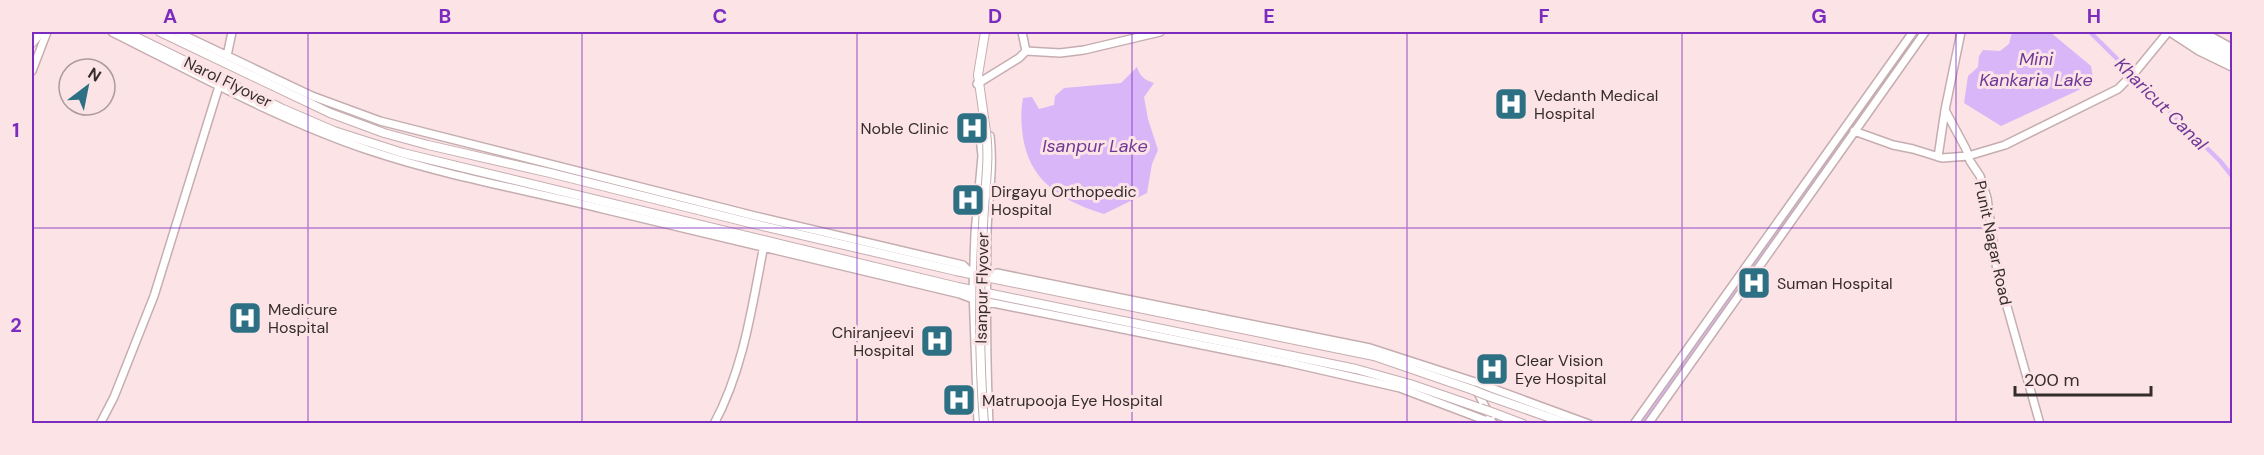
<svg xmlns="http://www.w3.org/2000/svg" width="2264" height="455" viewBox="0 0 2264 455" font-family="'DM Sans',sans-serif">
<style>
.water{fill:#d9b6f8}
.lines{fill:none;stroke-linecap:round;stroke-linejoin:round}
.canal{stroke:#d9b6f8;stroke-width:4.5}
.secondary-casing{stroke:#c5adb0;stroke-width:10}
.primary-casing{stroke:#c5adb0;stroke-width:10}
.secondary{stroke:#fff;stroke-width:7}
.primary{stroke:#fff;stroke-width:8}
.primary-bridge-casing{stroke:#c5adb0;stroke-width:10;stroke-linecap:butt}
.primary-bridge{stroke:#fff;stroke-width:8}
.grid{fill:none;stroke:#7b2cbf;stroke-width:1.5;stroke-opacity:0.55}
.labels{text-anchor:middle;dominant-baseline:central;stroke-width:6;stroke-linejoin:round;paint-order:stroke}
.street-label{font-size:16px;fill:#352c2d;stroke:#fce3e6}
.poi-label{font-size:16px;fill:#352c2d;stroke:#fce3e6;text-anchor:start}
.water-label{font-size:18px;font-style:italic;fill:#6f3897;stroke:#fce3e6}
.neatline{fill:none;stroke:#7b2cbf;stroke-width:2}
.grid-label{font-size:20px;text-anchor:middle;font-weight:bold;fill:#7b2cbf}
</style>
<rect width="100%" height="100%" fill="#fce3e6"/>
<path class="water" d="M2012,32H2050L2091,66L2094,83L2001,126L1964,103L1968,76L1978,67L1979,56L1983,50L2000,51L2009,44Z
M1137,67C1140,76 1144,80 1154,83L1144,97L1148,119L1158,150L1152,164L1147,193L1104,214C1080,207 1049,193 1035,170C1022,151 1019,119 1023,98L1032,97L1039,109L1054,105L1055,96L1064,88L1121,83Z"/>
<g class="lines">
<path class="canal" d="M2090,32L2220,161L2232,176
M1642,424L1921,32"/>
<defs>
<path id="secondary" d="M112,32C196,74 281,121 371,151C446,176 526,190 603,209C722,237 841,266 960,294L973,290
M177,32L312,96L380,121L755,216L963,265L973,275
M1022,32L1026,51
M1961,32L1945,110L1966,149L1970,161L1980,176L1987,198L1997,271L2040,424
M2170,32L2199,51L2232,67
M2182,32L2203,46L2232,61
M2192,32L2232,55
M2203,32L2232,48
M227,56L232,32
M32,71L47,32
M977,84L1019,58L1026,51L1060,53L1084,50L1160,32
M1854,131L1893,145L1913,149L1942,158L1968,156L2005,145L2118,89L2136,71L2168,32
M1938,157L1945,110
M986,278L997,273L1370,348L1472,381L1589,424
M960,294L973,299L1286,362L1400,388L1495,424
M1477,391L1491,418
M100,424L114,397L154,296L219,86
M714,424C744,368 752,306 764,245
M978,424L973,290L975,233L982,156L979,127L981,117
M989,424C986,359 986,296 987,231C988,199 994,168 990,136
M1634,424L1913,32
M1648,424L1925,32"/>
<path id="primary" d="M126,32L283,109L334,131L403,153L958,287L1356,369L1410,384L1480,408
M160,32L330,113L384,133L428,145L550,173L754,224L956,271L1374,356L1473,390
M985,32L978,75L985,125
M32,43L41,32
M1191,317L1205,315
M1488,396L1568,424
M1494,413L1523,424"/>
</defs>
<use href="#secondary" class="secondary-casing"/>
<use href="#primary" class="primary-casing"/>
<use href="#secondary" class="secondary"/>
<use href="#primary" class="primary"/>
<defs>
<path id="primary-bridge" d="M1473,390L1488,396
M1480,408L1494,413
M984,424C979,358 979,291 983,226C984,192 991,159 985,125"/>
</defs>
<use href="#primary-bridge" class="primary-bridge-casing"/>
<use href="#primary-bridge" class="primary-bridge"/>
</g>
<path class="grid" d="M308,32V424M582,32V424M857,32V424M1132,32V424M1407,32V424M1682,32V424M1956,32V424M32,228H2232"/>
<defs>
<symbol id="hospital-square" viewBox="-11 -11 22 22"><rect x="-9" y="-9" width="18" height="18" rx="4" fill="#2e7083" stroke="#fce3e6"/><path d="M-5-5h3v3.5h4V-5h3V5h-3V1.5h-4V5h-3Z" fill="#fff"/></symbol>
</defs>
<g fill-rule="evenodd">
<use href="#hospital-square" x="1492" y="85" width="38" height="38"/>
<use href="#hospital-square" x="953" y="109" width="38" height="38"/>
<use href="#hospital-square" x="949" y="181" width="38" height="38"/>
<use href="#hospital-square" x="1735" y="264" width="38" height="38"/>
<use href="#hospital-square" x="226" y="299" width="38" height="38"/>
<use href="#hospital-square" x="918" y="322" width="38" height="38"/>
<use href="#hospital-square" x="1473" y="350" width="38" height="38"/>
<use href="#hospital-square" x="940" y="381" width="38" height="38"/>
</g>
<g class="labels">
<g class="street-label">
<text transform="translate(228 82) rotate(26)">Narol Flyover</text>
<text transform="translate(1993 243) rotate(78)">Punit Nagar Road</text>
<text transform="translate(982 288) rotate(-89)">Isanpur Flyover</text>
</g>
<g class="poi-label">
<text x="1534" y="95">Vedanth Medical<tspan x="1534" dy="18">Hospital</tspan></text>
<text x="949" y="128" text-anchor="end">Noble Clinic</text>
<text x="991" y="191">Dirgayu Orthopedic<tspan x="991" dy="18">Hospital</tspan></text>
<text x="1777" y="283">Suman Hospital</text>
<text x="268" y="309">Medicure<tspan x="268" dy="18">Hospital</tspan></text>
<text x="914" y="332" text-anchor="end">Chiranjeevi<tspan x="914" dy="18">Hospital</tspan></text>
<text x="1515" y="360">Clear Vision<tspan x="1515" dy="18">Eye Hospital</tspan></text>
<text x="982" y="400">Matrupooja Eye Hospital</text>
</g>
<g class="water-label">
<text x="2036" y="59">Mini<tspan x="2036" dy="21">Kankaria Lake</tspan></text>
<text transform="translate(2161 104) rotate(45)">Kharicut Canal</text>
<text x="1095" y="146">Isanpur Lake</text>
</g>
</g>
<rect width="2264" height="455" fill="none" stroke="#fce3e6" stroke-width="66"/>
<g transform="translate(87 87) rotate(32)"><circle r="28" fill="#fce3e6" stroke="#ac9a9c" stroke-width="1.5"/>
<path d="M0-4.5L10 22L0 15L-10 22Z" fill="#2e7083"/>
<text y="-9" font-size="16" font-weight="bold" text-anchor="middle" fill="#352c2d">N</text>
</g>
<path d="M2015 386v9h136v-9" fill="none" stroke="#352c2d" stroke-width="3"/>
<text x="2024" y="386" font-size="18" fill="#352c2d" stroke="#fce3e6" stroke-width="4.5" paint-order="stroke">200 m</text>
<rect x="33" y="33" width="2198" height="389" class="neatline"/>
<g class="grid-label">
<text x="170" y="23">A</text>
<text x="445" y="23">B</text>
<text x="720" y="23">C</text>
<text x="995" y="23">D</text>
<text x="1269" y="23">E</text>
<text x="1544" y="23">F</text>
<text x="1819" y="23">G</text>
<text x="2094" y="23">H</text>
<text x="16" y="137">1</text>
<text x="16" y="332">2</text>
</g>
</svg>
